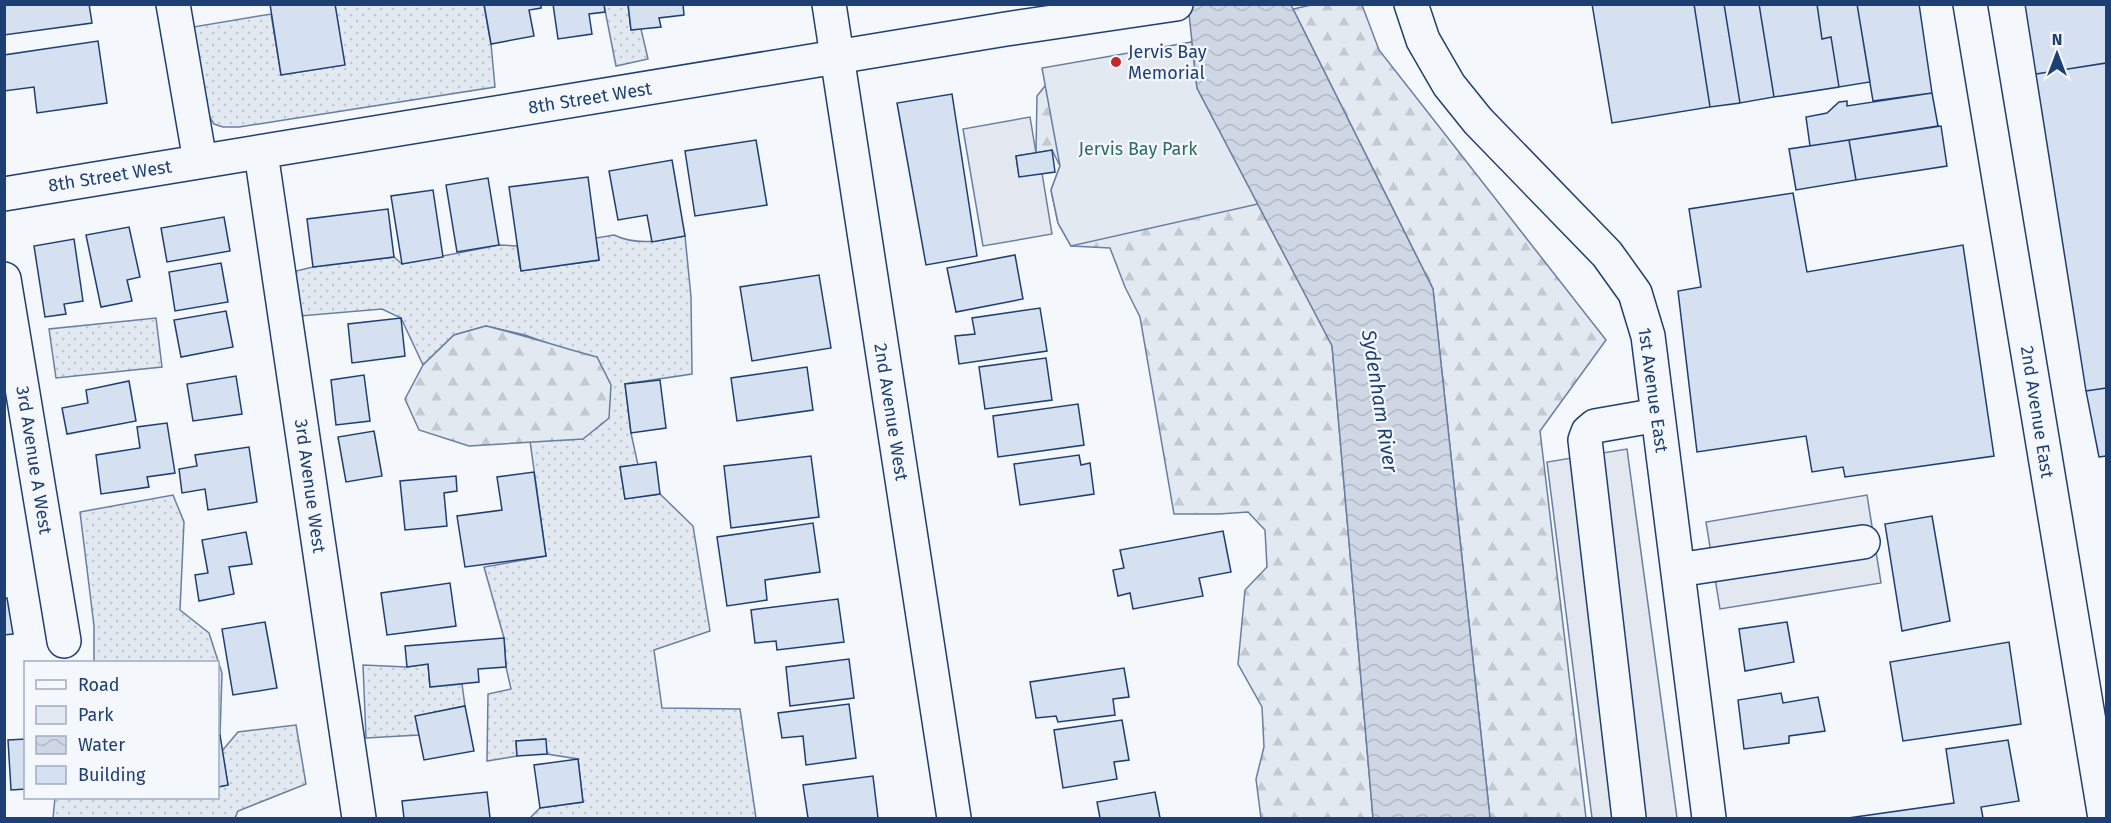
<svg xmlns="http://www.w3.org/2000/svg" width="2111" height="823" viewBox="0 0 2111 823" font-family="'Fira Sans',sans-serif">
<style>
.grass{fill:url(#grass-dots);stroke:#687fa3;stroke-width:1.5}
.forest{fill:url(#forest-firs);stroke:#687fa3;stroke-width:1.5}
.park{fill:#e3e9f0;stroke:#687fa3;stroke-width:1.5}
.parking{fill:#e3e8f0;stroke:#687fa3;stroke-width:1.5}
.water{fill:url(#water-waves);stroke:#687fa3;stroke-width:1.5}
.building{fill:#d5e0f0;stroke:#1d3f73;stroke-width:1.5}
.lines{fill:none;stroke-linecap:round;stroke-linejoin:round}
.minor-casing{stroke:#1d3f73;stroke-width:36}
.minor{stroke:#f4f7fb;stroke-width:33}
.poi-dot{fill:#c62828;stroke:#f4f7fb;stroke-width:2}
.labels{text-anchor:middle;dominant-baseline:central;stroke-width:4.5;stroke-linejoin:round;paint-order:stroke}
.poi-label{font-size:18px;fill:#1d3f73;stroke:#f4f7fb;text-anchor:start}
.street-label{font-size:18px;fill:#1d3f73;stroke:#f4f7fb}
.park-label{font-size:18px;fill:#2c6c60;stroke:#f4f7fb}
.water-label{font-size:20px;font-style:italic;fill:#1d3f73;stroke:#f4f7fb}
</style>
<defs>
<pattern id="grass-dots" width="8" height="8" patternUnits="userSpaceOnUse" patternTransform="scale(1.5)"><rect width="8" height="8" fill="#e3e9f0"/><path d="M2 2h.1M6 6h.1" fill="none" stroke="#c2c9d1" stroke-width="1.8" stroke-linecap="round"/></pattern>
<pattern id="forest-firs" width="22" height="20" patternUnits="userSpaceOnUse" patternTransform="scale(1.5)"><rect width="22" height="20" fill="#e3e9f0"/><path d="M5 1l3.5 6h-7zM16 11l3.5 6h-7z" fill="#c2c9d1"/></pattern>
<pattern id="water-waves" width="16" height="10" patternUnits="userSpaceOnUse" patternTransform="scale(1.5)"><rect width="16" height="10" fill="#cfd7e4"/><path d="M0 5q4-4 8 0t8 0" fill="none" stroke="#b1bac7"/></pattern>
</defs>
<rect width="100%" height="100%" fill="#f4f7fb"/>
<path class="grass" d="M335,5H484L491,44L495,87L239,127H223L214,124L209,116L193,27L271,14L281,75L344,65Z
M604,5H628L631,30L641,29L648,59L616,66Z
M614,235C637,246 660,241 685,236L691,297L692,374L625,384L631,433L638,465L620,467L625,499L660,494L693,526L710,631L654,650L662,708L740,709L756,818H530L540,808L583,802L578,759L547,754L545,739L516,741L517,756L487,761L488,694L511,689L506,667L504,638L484,567L546,556L530,441L583,439L555,346L525,335L486,326L454,335L423,365L401,318L382,309L300,316L292,272L313,267L394,257L402,264L499,245L517,246L521,271L599,260L596,238Z
M156,318L162,367L56,378L49,329Z
M173,495L184,522L180,610L209,633L222,673L220,735H218V662H94V626L80,512Z
M428,664L430,687L462,684L465,706L416,716L419,735L366,738L363,665L407,667Z
M296,725L306,784L238,811L235,818H53L55,798H218V787L228,785L222,751L238,732Z"/>
<path class="forest" d="M1311,5H1362L1379,50L1606,340L1540,431L1586,818H1490L1433,289L1293,9Z
M1192,42L1197,88L1332,345L1373,818H1261L1256,779L1264,747L1262,707L1238,664L1245,590L1267,567L1265,530L1248,512L1219,514H1174L1140,317L1125,287L1110,248L1071,246L1058,223L1051,190L1060,166L1052,150L1036,153L1037,96L1045,86Z
M486,326C524,335 560,347 597,357L611,385L609,418L583,439L469,446L419,430L405,399L423,365L454,335Z"/>
<path class="park" d="M1192,42L1197,88L1258,204L1071,246L1058,223L1051,190L1060,166L1042,68Z"/>
<path class="parking" d="M1030,117L1036,153L1016,156L1019,176L1042,173L1052,234L983,246L963,129Z
M1627,449L1677,818H1592L1547,462Z
M1867,495L1881,583L1720,609L1706,522Z"/>
<path class="water" d="M1188,5H1291L1433,289L1490,818H1373L1332,346L1197,88Z"/>
<path class="building" d="M4,4H89L92,23L4,35Z
M270,4H335L345,65L281,75Z
M484,4H541V8L529,10L534,36L491,44Z
M553,4H604L605,12L589,14L592,34L558,39Z
M628,4H683L684,15L659,18L661,27L631,30Z
M1592,4H1694L1710,107L1612,123Z
M1694,4H1724L1740,103L1710,107Z
M1724,4H1759L1774,97L1740,103Z
M1759,4H1817L1822,39L1831,37L1839,87L1774,97Z
M1817,4H1857L1870,82L1839,87L1831,37L1822,39Z
M1857,4H1919L1932,93L1873,101Z
M2025,4H2106V63L2036,74Z
M98,41L107,103L37,113L34,87L4,91V55Z
M2106,63V388L2086,391L2036,74Z
M1932,93L1938,126L1810,146L1806,117L1827,113L1839,102L1847,101V106Z
M952,94L977,256L926,265L897,103Z
M1941,126L1947,166L1856,180L1849,140Z
M756,140L767,205L695,216L685,151Z
M1849,140L1856,180L1796,190L1789,149Z
M1052,150L1055,172L1019,177L1016,156Z
M672,160L685,236L652,242L647,215L618,220L609,171Z
M588,177L599,260L521,271L509,187Z
M488,178L499,245L457,252L446,185Z
M433,190L443,257L402,264L391,196Z
M1793,193L1807,272L1963,245L1994,456L1845,477L1843,467L1812,472L1806,436L1697,452L1678,291L1701,287L1689,209Z
M388,209L394,257L313,267L307,219Z
M224,217L230,251L167,262L161,228Z
M129,227L140,277L127,280L132,301L101,307L86,235Z
M74,239L83,301L64,304L66,314L45,317L34,246Z
M1015,255L1023,299L956,312L947,268Z
M221,263L228,302L175,311L169,272Z
M819,275L831,348L752,361L740,287Z
M1040,308L1047,351L959,364L955,336L975,334L972,318Z
M226,311L233,347L181,357L174,320Z
M401,318L405,356L352,363L348,324Z
M1046,358L1052,400L985,409L979,367Z
M807,367L813,410L737,421L731,378Z
M364,375L370,421L336,425L331,380Z
M236,376L242,414L193,421L187,384Z
M660,380L666,428L631,433L625,384Z
M129,381L136,421L67,434L62,408L88,403L86,390Z
M2106,388V456L2099,457L2086,391Z
M1078,404L1084,445L998,457L993,416Z
M167,423L175,473L147,477L149,487L101,494L96,455L140,448L137,427Z
M374,431L382,476L346,482L338,437Z
M249,447L257,502L208,510L205,489L182,493L179,469L197,466L195,455Z
M1079,455L1081,465L1090,463L1094,494L1020,505L1014,464Z
M811,456L819,517L731,528L724,466Z
M656,462L660,494L625,499L620,467Z
M534,472L546,556L465,567L457,516L502,510L497,477Z
M456,476L457,491L444,493L447,526L405,530L400,481Z
M1932,516L1950,621L1902,631L1885,524Z
M813,523L820,572L765,580L767,600L727,606L717,537Z
M1223,531L1231,572L1199,578L1203,596L1133,609L1130,593L1118,596L1113,570L1124,568L1120,550Z
M246,532L252,564L229,567L234,594L199,601L195,575L208,573L202,540Z
M450,583L456,626L387,635L381,593Z
M4,598H7L13,634L4,635Z
M838,599L844,642L777,650L776,641L755,643L751,610Z
M265,622L277,688L233,695L222,629Z
M1787,622L1794,662L1745,671L1739,629Z
M504,638L506,667L478,669L479,682L430,687L428,664L407,667L405,646Z
M2009,642L2021,724L1903,741L1890,662Z
M849,659L854,698L790,706L786,667Z
M1124,668L1129,697L1113,699L1115,715L1058,722L1056,716L1036,718L1030,682Z
M1781,693L1783,703L1818,697L1825,731L1789,736V743L1744,749L1738,700Z
M849,704L856,758L806,765L803,736L782,738L778,713Z
M465,706L474,751L424,760L415,716Z
M1122,720L1129,760L1114,762L1117,779L1063,788L1054,730Z
M218,735H220L228,785L218,787Z
M26,739V789L11,790L8,740Z
M546,739L547,754L517,756L516,741Z
M2008,740L2019,801L1981,807L1983,818H1848L1954,803L1946,749Z
M578,759L583,802L540,808L534,765Z
M873,776L878,818H808L803,785Z
M487,792L490,818H404L402,801Z
M1155,792L1160,818H1100L1097,802Z"/>
<g class="lines">
<defs>
<path id="minor" d="M173,4L200,161
M829,4L954,818
M1411,4L1423,40L1449,85L1478,121L1607,254L1635,293L1648,336L1709,818
M1970,4L2105,818
M261,153L359,818
M4,194L1006,29L1176,4
M4,279L64,641
M1678,570L1863,542
M1629,818L1585,440L1588,432L1595,426L1658,415"/>
</defs>
<use href="#minor" class="minor-casing"/>
<use href="#minor" class="minor"/>
</g>
<circle class="poi-dot" cx="1116" cy="62" r="6"/>
<g class="labels">
<g class="poi-label">
<text x="1128" y="52">Jervis Bay<tspan x="1128" dy="21">Memorial</tspan></text>
</g>
<g class="street-label">
<text transform="translate(590 98) rotate(-9)">8th Street West</text>
<text transform="translate(110 176) rotate(-9)">8th Street West</text>
<text transform="translate(1653 390) rotate(82)">1st Avenue East</text>
<text transform="translate(891 412) rotate(81)">2nd Avenue West</text>
<text transform="translate(2037 412) rotate(81)">2nd Avenue East</text>
<text transform="translate(34 460) rotate(81)">3rd Avenue A West</text>
<text transform="translate(310 486) rotate(82)">3rd Avenue West</text>
</g>
<g class="park-label">
<text x="1138" y="149">Jervis Bay Park</text>
</g>
<g class="water-label">
<text transform="translate(1380 401) rotate(81)">Sydenham River</text>
</g>
</g>
<rect width="2111" height="823" fill="none" stroke="#1d3f73" stroke-width="12"/>
<rect x="24" y="661" width="195" height="138" fill="#f4f7fb" stroke="#9eadc5" stroke-width="1.5"/>
<rect x="36" y="680" width="30" height="9" fill="#f4f7fb" stroke="#9eadc5" stroke-width="1.5"/>
<text x="78" y="691" font-size="18" fill="#1d3f73">Road</text>
<rect x="36" y="706" width="30" height="18" fill="#e3e9f0" stroke="#9eadc5" stroke-width="1.5"/>
<text x="78" y="721" font-size="18" fill="#1d3f73">Park</text>
<rect x="36" y="736" width="30" height="18" fill="url(#water-waves)" stroke="#9eadc5" stroke-width="1.5"/>
<text x="78" y="751" font-size="18" fill="#1d3f73">Water</text>
<rect x="36" y="766" width="30" height="18" fill="#d5e0f0" stroke="#9eadc5" stroke-width="1.5"/>
<text x="78" y="781" font-size="18" fill="#1d3f73">Building</text>
<g transform="translate(2057 54)" stroke="#f4f7fb" stroke-width="4.5" paint-order="stroke">
<path d="M0-4.5L10 22L0 15L-10 22Z" fill="#1d3f73"/>
<text y="-9" font-size="16" font-weight="bold" text-anchor="middle" fill="#1d3f73">N</text>
</g>
</svg>
